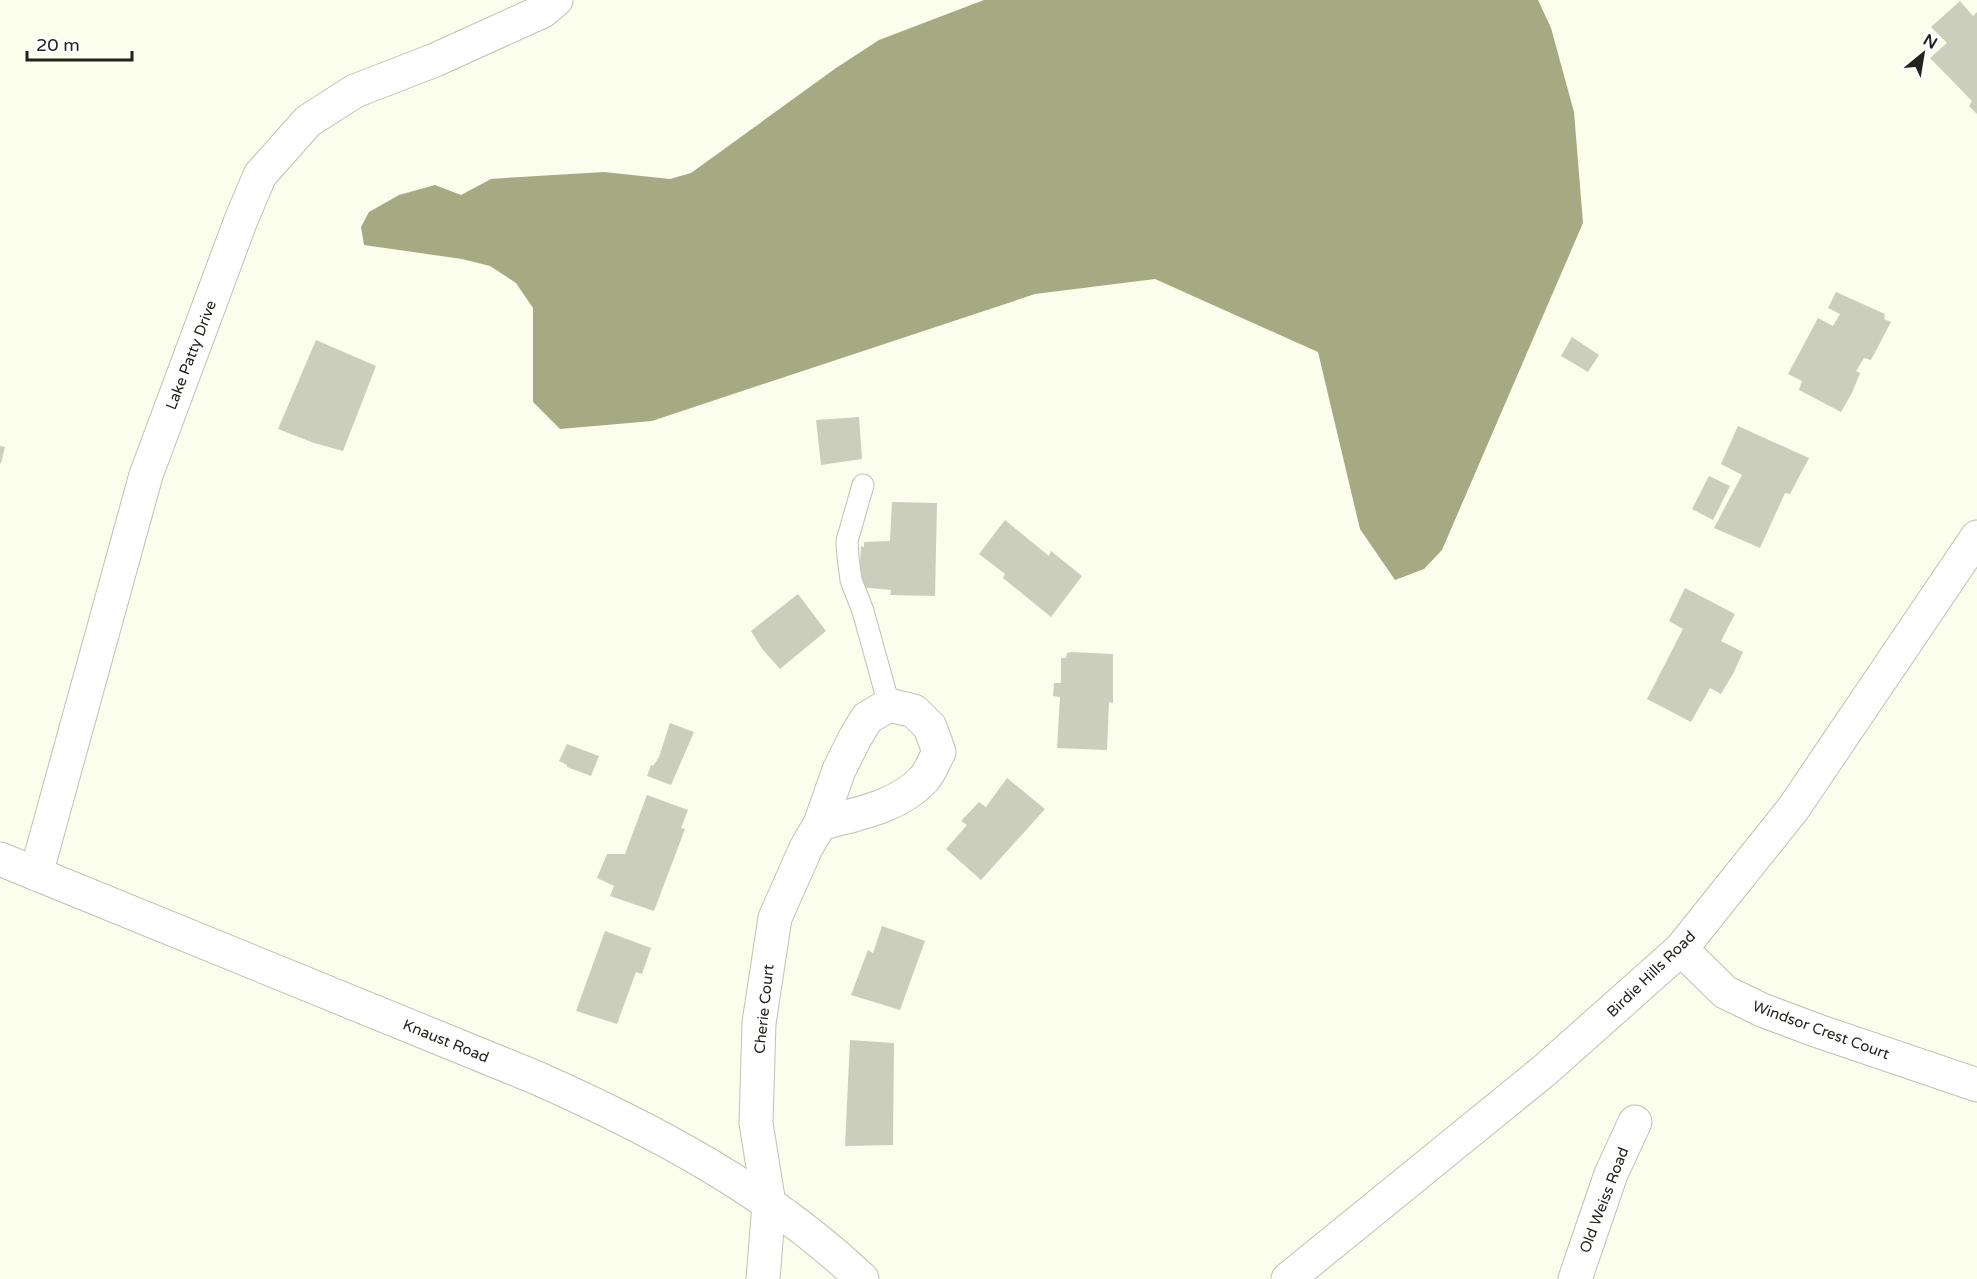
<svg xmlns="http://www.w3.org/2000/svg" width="1977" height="1279" viewBox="0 0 1977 1279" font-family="'Varela Round',sans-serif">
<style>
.water{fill:#a5aa83}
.building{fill:#cccebd}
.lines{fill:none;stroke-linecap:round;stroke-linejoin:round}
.lane-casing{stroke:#bfc2b1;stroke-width:23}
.street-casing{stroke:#bfc2b1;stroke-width:35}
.secondary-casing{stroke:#bfc2b1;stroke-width:35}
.lane{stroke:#fff;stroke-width:21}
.street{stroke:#fff;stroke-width:33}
.secondary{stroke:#fff;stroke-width:33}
.labels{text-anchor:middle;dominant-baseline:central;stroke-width:4.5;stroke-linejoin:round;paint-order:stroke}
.street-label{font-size:15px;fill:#22231d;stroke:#fff}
</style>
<rect width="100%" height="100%" fill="#fbfeec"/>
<path class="water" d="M984,0H1538L1551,28L1574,112L1583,223L1442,550L1424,569L1395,580L1360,529L1318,352L1155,279L1035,294L652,421L560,429L533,402V308L516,283L490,266L462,259L364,245L361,227L369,212L399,195L435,185L461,195L491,179L505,178L604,172L670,179L691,173L836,68L879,40Z"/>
<path class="building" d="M1960,1L1973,16L1977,12V114L1969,106L1972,101L1930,58L1947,43L1931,27Z
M1836,292L1885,314L1884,319L1891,322L1871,360L1864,358L1856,371L1860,373L1852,393L1841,412L1799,390L1802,381L1788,374L1818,318L1833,326L1840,314L1828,308Z
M1572,337L1599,355L1588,372L1561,356Z
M316,340L376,366L343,451L314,443L278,429Z
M859,417L862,459L821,465L816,420Z
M1738,426L1809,458L1790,494L1785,493L1760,548L1714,528L1742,475L1721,464Z
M0,446L5,447L1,463H0Z
M1709,476L1730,486L1713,520L1692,509Z
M892,502L937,503L935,596L890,595L891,590L859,587L861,546L864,547V542L890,541Z
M1005,520L1049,556L1051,551L1082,576L1051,617L1003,578L1005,574L979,554Z
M1685,588L1735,614L1721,641L1743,652L1734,672L1721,694L1710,688L1691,722L1647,699L1683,629L1669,621Z
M798,594L826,631L780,669L763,650L751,631Z
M1071,652L1113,654V703L1109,702L1107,750L1057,748L1060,697L1053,696L1054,683H1061V658H1066L1067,653Z
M670,723L694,732L671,785L647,776L651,765L653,766L659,757Z
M567,744L599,756L591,776L567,767V765L559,761Z
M1007,778L1045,809L981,880L946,849L967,825L961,821L979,802L986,807Z
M647,795L688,810L681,828L685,829L654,911L610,896L614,886L597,878L607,854H625Z
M882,926L925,941L900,1010L851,995L868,950L873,953Z
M605,931L651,948L642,974L636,972L617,1024L576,1011Z
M850,1040L894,1043L893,1145L845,1146Z"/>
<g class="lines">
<defs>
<path id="lane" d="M863,485L847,541L848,557L851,580L863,611L889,705"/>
<path id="street" d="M36,874L146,475L241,220L260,175L308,121L355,91L435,60L543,11L556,0
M1681,949L1725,992L1762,1010L1818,1031L1977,1085
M763,1279L769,1204L756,1123L759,1023L775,918L806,848L820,824L839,770L855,738L867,718L889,705L914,711L930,727L939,752C934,761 930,773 923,780C896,808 855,814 820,824
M1575,1279L1611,1174L1635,1122"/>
<path id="secondary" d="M0,859L537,1078C654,1130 768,1190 862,1279
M1288,1279L1545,1070L1681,949L1793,809L1977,537"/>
</defs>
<use href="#lane" class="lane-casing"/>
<use href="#street" class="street-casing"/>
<use href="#secondary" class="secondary-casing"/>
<use href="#lane" class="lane"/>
<use href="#street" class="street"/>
<use href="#secondary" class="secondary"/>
</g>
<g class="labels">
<g class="street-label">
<text transform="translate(191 355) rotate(-69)">Lake Patty Drive</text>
<text transform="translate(1651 974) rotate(-44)">Birdie Hills Road</text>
<text transform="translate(764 1009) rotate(-84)">Cherie Court</text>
<text transform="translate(1821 1030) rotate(20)">Windsor Crest Court</text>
<text transform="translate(446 1041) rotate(22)">Knaust Road</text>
<text transform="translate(1604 1200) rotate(-69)">Old Weiss Road</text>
</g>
</g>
<g transform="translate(1923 54) rotate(30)" stroke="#ffffff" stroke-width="4.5" paint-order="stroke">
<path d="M0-4.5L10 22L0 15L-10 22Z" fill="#22231d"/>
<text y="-9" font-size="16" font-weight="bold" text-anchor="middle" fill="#22231d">N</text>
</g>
<path d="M27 51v9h105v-9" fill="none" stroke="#22231d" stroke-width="3"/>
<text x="36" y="51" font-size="18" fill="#22231d" stroke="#ffffff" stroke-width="4.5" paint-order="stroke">20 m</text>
</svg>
